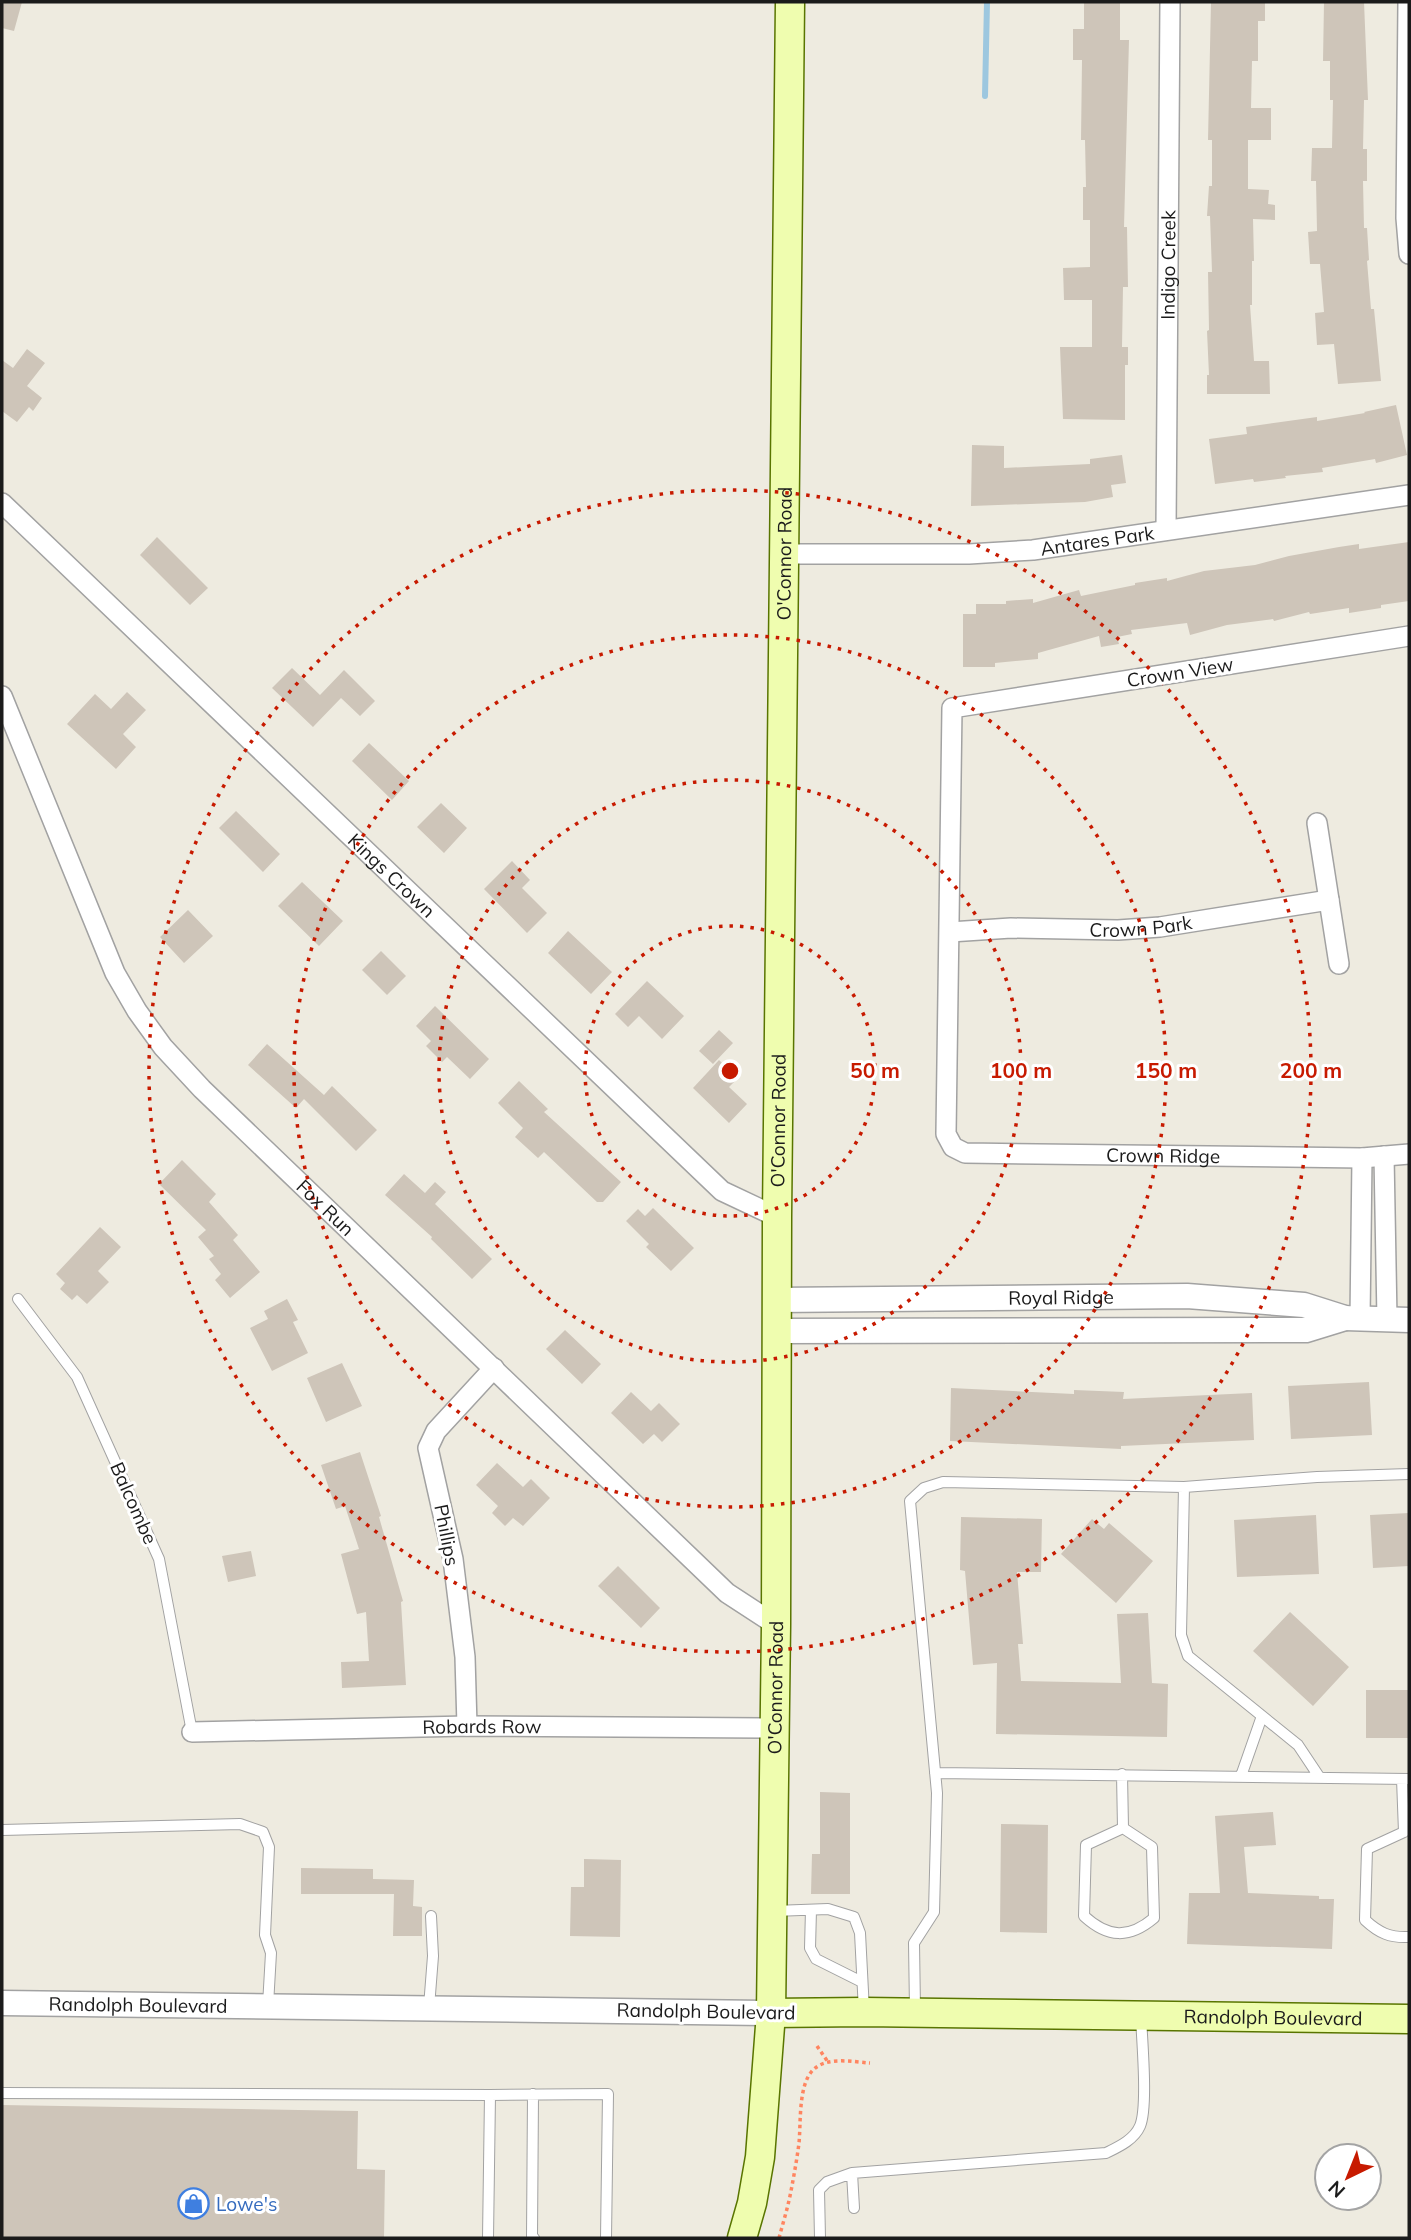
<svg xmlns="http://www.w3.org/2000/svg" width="1411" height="2240" viewBox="0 0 1411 2240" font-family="Mulish,sans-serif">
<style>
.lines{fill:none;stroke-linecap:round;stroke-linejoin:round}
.stream{stroke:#9dc7df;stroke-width:6}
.building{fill:#cec5b9}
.service-casing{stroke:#a2a2a2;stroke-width:12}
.minor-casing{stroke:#a2a2a2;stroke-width:22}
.tertiary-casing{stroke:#a2a2a2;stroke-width:27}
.secondary-casing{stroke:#597500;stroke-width:31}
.path{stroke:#ff8560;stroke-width:3.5;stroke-dasharray:3.5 3.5;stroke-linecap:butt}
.service{stroke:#fff;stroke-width:10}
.minor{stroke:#fff;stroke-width:19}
.tertiary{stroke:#fff;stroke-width:24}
.secondary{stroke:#effdaf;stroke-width:28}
.ring{fill:none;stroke:#c71a00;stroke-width:3.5;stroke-dasharray:3.5 7}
.labels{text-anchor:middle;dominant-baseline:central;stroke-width:6;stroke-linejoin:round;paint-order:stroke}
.street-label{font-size:19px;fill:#1b1b1b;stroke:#fff}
.shop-label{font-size:19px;fill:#366cbe;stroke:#fff;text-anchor:start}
.centre{fill:#c71a00;stroke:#fff;stroke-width:3.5}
.ring-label{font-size:21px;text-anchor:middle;font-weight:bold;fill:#c71a00;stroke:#fff;stroke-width:6;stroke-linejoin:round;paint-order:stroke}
</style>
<rect width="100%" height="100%" fill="#eeebe0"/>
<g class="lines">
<path class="stream" d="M985,96L987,2"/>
</g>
<path class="building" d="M2,2H22L14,31L2,28Z
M1084,2H1120V40H1129L1124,227H1127L1128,287H1123L1122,347H1128V365H1125V420L1063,419L1060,347H1092V300H1064L1063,268L1090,267V220H1083V187H1086L1085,140H1081L1082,60H1073V29H1084Z
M1211,2H1265V21H1258V61H1252L1251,108H1271V140H1248V189L1269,190L1268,204L1275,205V220L1253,219L1254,261H1252V305H1250L1254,361H1269L1270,394H1207V375H1209L1207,331L1209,330L1208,272H1212L1210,216H1207L1209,186H1212V140H1208Z
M1324,2H1364L1368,100H1364L1363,149H1367V181H1363L1364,228H1367L1369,260L1367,261L1371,309H1374L1381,381L1338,384L1334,344L1317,345L1315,313L1324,312L1320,264H1310L1308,232L1317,231L1316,181H1311L1312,148H1332L1333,100H1330V61H1323Z
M27,349L45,363L27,386L42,398L33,411L29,407L17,422L2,411V360L13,368Z
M1396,405L1407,455L1376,463L1375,459L1322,468L1323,472L1285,476L1286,478L1254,482L1253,479L1215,484L1209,439L1247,434L1246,427L1317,417V421L1365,413L1364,412Z
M972,445L1004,446V468L1090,464V459L1122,455L1126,483L1111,485L1113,497L1085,502L971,506Z
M157,537L208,588L190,605L140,555Z
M1409,542V601L1381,605V608L1349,613V608L1310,614L1309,612L1274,621L1273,619L1227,625L1190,635L1187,623L1131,630L1132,634L1117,637L1119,644L1101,647L1099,636L1038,653V659L995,663V667H963V614H976V604H1006V601L1033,599V603L1079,590L1081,596L1135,585V583L1167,578V581L1204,571L1255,565L1289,556L1339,547L1359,544V549Z
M292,668L320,695L344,670L375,701L360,716L341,698L313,727L272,688Z
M127,692L146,710L123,734L136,747L116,769L67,724L95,694L111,709Z
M369,743L409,781L392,800L352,761Z
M441,803L467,828L444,853L417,827Z
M236,811L280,854L263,872L219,828Z
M512,861L530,880L522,888L547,913L527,933L484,889Z
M302,882L343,921L319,946L278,906Z
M188,910L213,936L184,963L160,937Z
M568,931L612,972L591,994L548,953Z
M381,951L406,976L387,995L362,970Z
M647,981L684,1016L662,1039L639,1016L628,1027L615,1014Z
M435,1006L489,1059L470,1079L447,1057L442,1062L426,1046L431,1041L416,1026Z
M719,1030L733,1043L713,1064L699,1051Z
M267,1044L324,1095L332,1086L377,1130L356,1151L304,1099L296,1108L248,1065Z
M719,1060L738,1078L729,1087L747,1104L729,1123L693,1088Z
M519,1081L548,1109L544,1112L621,1182L603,1202H597L544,1152L538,1158L515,1137L523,1128L498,1103Z
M182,1160L216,1194L209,1202L238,1235L233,1240L260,1272L230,1298L215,1280L221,1274L209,1259L214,1256L198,1237L206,1230L159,1184Z
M404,1174L425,1193L435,1182L446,1192L435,1204L492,1259L472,1279L431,1239L432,1237L385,1195Z
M653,1208L694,1248L671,1271L646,1247L649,1244L626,1221L638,1209L645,1216Z
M100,1227L121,1247L98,1271L109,1282L87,1304L77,1295L72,1300L60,1289L65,1283L56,1274Z
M287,1299L298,1320L293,1322L308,1353L272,1371L250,1328L268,1319L264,1311Z
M565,1330L601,1364L582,1384L546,1349Z
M342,1363L362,1406L326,1422L307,1378Z
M1369,1382L1372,1435L1291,1439L1288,1386Z
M951,1388L1074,1394V1390L1124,1392L1123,1399L1252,1393L1254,1440L1121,1446V1449L950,1441Z
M631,1392L651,1411L659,1403L680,1424L662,1442L654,1434L643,1444L611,1413Z
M360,1452L381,1516L379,1517L403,1601L401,1602L406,1685L342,1688L341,1662L369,1661L366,1612L357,1614L341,1554L359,1549L345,1506L336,1509L321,1465Z
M497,1463L523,1487L531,1479L550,1498L523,1526L513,1518L505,1526L492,1513L498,1506L476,1485Z
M1409,1513V1566L1373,1568L1370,1515Z
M1316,1515L1319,1574L1237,1577L1234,1520Z
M961,1517L1042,1519L1041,1572H1017L1023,1644H1018L1021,1681L1121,1683L1117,1614L1148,1613L1152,1683L1168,1684L1167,1737L996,1734L997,1663L973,1665L965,1571L960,1570Z
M1092,1519L1104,1529L1109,1523L1153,1561L1116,1603L1061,1554Z
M251,1551L256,1576L228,1582L222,1556Z
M618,1566L660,1608L641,1628L598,1586Z
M1290,1612L1349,1667L1313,1706L1253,1651Z
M1366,1690H1409V1738H1366Z
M820,1792L850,1793V1894H811L812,1854H820Z
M1273,1812L1276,1845L1244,1847L1248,1893L1319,1896V1899H1334L1332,1949L1187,1944L1189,1893H1220L1215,1816Z
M1001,1824L1048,1825L1047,1933L1000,1932Z
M584,1859L621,1860L620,1937L570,1936L571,1887H584Z
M301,1868L373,1869V1879L414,1880L413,1906L422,1907V1936H393L394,1894H301Z
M2,2105L358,2111L357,2169L385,2170L384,2238H2Z"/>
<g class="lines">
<defs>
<path id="service" d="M18,1299L77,1377L159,1559L192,1732
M1184,1487L1181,1635L1188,1656L1298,1745L1320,1778
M935,1773L1409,1779
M1122,1774L1123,1828L1152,1847L1154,1918C1129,1939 1108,1938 1084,1916L1086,1845L1123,1828
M1241,1776L1262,1716
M1402,1779L1404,1832
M2,1830L240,1824L263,1832L269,1847L265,1935L271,1953L268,2005
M1404,1832L1367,1849L1365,1920C1379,1933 1390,1938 1409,1937
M811,1910L810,1948L816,1959L862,1982
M774,1911L828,1909L854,1917L860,1933L864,2011
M429,2007L433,1956L431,1916
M915,2009L914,1943L934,1912L937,1793L910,1501L924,1488L943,1482L1184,1487L1317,1477L1409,1474
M2,2093L490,2095L488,2238
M533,2094L532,2237L534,2238
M490,2095L608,2094L606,2238
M854,2208L852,2173L1106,2153C1118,2147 1134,2140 1140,2126C1148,2107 1142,2041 1141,2017
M820,2238L819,2190L827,2182L852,2173"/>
<g id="minor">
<path d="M1408,2L1406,218L1409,254"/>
<path id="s1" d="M2,503L722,1191L777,1217"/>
<path id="s2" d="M1166,529L1170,2"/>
<path id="s3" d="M785,554H969L1033,550L1409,495"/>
<path id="s4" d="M1409,636L952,708L946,1134L953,1147L965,1153L1362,1158L1409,1154"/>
<path id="s5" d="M2,696L115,973L137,1011L163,1047L202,1089L727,1593L776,1625"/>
<path d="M1317,823L1339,964"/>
<path id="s6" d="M950,932L1011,928L1118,930L1160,927L1329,900"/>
<path d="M1384,1156L1387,1319"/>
<path d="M1360,1319L1362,1158"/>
<path d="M467,1726L465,1657L453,1559L428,1448L436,1431L494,1368"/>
<path id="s7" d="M192,1732L467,1726L774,1728"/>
</g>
<g id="tertiary">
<path id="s8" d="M776,1300L1187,1296L1304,1305L1345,1318L1409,1320"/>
<path d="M776,1331L1306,1330L1345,1318"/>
<path id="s9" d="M2,2003L771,2013"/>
</g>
<g id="secondary">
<path id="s10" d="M771,2013L864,2012L1409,2019"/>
<path id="s11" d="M742,2238L752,2203L760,2157L771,2013L776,1625L777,1217L790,2"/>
</g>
</defs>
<use href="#service" class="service-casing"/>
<use href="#minor" class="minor-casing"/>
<use href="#tertiary" class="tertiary-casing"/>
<use href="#secondary" class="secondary-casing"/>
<path class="path" d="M817,2046L828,2062
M779,2238C783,2223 788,2207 791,2191C794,2175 797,2159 799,2143C801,2123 798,2085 813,2070C827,2056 853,2062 870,2063"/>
<use href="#service" class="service"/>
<use href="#minor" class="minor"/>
<use href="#tertiary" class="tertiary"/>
<use href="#secondary" class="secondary"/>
</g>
<g class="ring">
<circle cx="730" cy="1071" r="145"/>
<circle cx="730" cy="1071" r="291"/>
<circle cx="730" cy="1071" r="436"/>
<circle cx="730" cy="1071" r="581"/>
</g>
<defs>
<symbol id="shop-ring" viewBox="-11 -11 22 22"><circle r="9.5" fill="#fff" stroke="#3f7fe0" stroke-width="1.5"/><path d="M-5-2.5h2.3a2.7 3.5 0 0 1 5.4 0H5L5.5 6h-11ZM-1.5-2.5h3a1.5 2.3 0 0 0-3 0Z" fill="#3f7fe0"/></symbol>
</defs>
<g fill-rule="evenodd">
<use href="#shop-ring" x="176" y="2186" width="35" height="35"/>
</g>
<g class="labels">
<g class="street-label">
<text stroke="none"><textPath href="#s2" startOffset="264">Indigo Creek</textPath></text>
<text stroke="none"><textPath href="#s3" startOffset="313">Antares Park</textPath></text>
<text stroke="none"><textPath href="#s11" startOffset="1687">O'Connor Road</textPath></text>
<text transform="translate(1180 672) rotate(-9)">Crown View</text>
<text stroke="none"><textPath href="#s1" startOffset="539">Kings Crown</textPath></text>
<text stroke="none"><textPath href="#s6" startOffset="191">Crown Park</textPath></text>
<text stroke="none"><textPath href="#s11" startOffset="1120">O'Connor Road</textPath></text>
<text stroke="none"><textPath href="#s4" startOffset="1115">Crown Ridge</textPath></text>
<text stroke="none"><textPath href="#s5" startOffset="616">Fox Run</textPath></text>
<text stroke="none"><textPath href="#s8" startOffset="285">Royal Ridge</textPath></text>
<text transform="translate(134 1503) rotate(66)">Balcombe</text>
<text transform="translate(447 1535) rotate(79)">Phillips</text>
<text stroke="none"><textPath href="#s11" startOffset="553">O'Connor Road</textPath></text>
<text stroke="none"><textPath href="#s7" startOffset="290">Robards Row</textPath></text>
<text stroke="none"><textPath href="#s9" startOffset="136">Randolph Boulevard</textPath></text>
<text transform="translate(706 2011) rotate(1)">Randolph Boulevard</text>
<text stroke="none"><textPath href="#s10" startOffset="502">Randolph Boulevard</textPath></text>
</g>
<g class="shop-label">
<text x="216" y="2204">Lowe's</text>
</g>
</g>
<circle cx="730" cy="1071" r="10" class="centre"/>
<g class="ring-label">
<text x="875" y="1078">50 m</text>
<text x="1021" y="1078">100 m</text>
<text x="1166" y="1078">150 m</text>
<text x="1311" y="1078">200 m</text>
</g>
<rect width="1411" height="2240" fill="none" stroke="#1b1b1b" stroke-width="7"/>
<g transform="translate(1348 2177) rotate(223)"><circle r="33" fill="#ffffff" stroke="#a4a4a4" stroke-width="2"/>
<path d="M0-5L12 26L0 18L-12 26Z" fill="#c71a00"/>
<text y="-10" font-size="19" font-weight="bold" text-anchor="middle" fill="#1b1b1b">N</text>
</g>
</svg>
